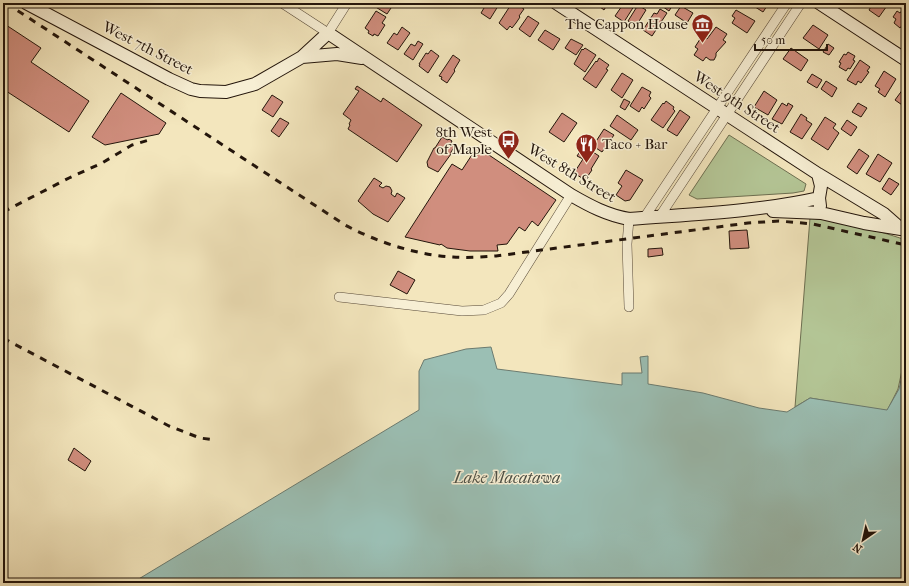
<svg xmlns="http://www.w3.org/2000/svg" width="909" height="586" viewBox="0 0 909 586" font-family="'IM FELL French Canon',serif">
<style>
.green{fill:#b4c696;stroke:#6c6e50}
.water{fill:#9bbfb4;stroke:#6b7b70}
.building{fill:#d08e7e;stroke:#23150b}
.lines{fill:none;stroke-linecap:round;stroke-linejoin:round}
.street-casing{stroke:#574938;stroke-width:10}
.secondary-casing{stroke:#23150b;stroke-width:14}
.street{stroke:#f7efd4;stroke-width:9}
.secondary{stroke:#f7efd4;stroke-width:12}
.rail{stroke:#23150b;stroke-width:3;stroke-dasharray:7 7;stroke-linecap:butt}
.labels{text-anchor:middle;dominant-baseline:central;stroke-width:3;stroke-linejoin:round;paint-order:stroke}
.poi-label{font-size:15px;fill:#23150b;stroke:#f7efd4;text-anchor:end}
.street-label{font-size:15px;fill:#23150b;stroke:#f7efd4}
.water-label{font-size:16px;font-style:italic;fill:#4d5046;stroke:#f7efd4}
</style>
<rect width="100%" height="100%" fill="#f3e6bd"/>
<filter id="stains"><feTurbulence type="fractalNoise" baseFrequency=".005" numOctaves="4"/><feColorMatrix values="0 0 0 0 .2 0 0 0 0 .09 0 0 0 0 .02 0 0 0 .5 -.17"/></filter>
<radialGradient id="worn" r=".72"><stop offset=".6" stop-color="#630" stop-opacity="0"/><stop offset="1" stop-color="#630" stop-opacity=".3"/></radialGradient>
<path class="green" d="M729,135L806,184L804,191L793,193L697,199L689,195Z
M810,218C844,221 873,229 906,240L904,361L898,389L887,411L810,398L795,407Z"/>
<path class="water" d="M491,347L497,369L622,385V373H642L640,357L648,356V384L703,393L759,408L787,412L810,398L887,410L899,389L905,361L906,360V583H132L419,410V371L424,360L466,349Z"/>
<path class="building" d="M376,3H390L393,5L387,14L374,6Z
M487,3H500L490,19L481,13Z
M512,3H515L524,9L519,16L520,17L516,23L512,28L510,26L507,30L499,23Z
M595,3H608L604,10Z
M624,3H636L624,22L615,16Z
M660,3H674L669,11L659,4Z
M749,3H769L763,12Z
M873,3H889L879,17L869,10Z
M638,5L646,10L636,26L628,21Z
M906,5V23L905,25L903,24L900,28L894,23L896,19L893,17L897,11L900,13Z
M681,6L693,13L687,23L675,15Z
M660,9L667,13L652,36L643,30L654,13L657,14Z
M736,10L755,21L747,33L732,23L735,18L732,16Z
M376,11L386,17L382,23L385,25L378,36L374,34L373,36L368,33L369,31L365,28Z
M528,16L539,23L530,37L519,29Z
M3,23L41,48L31,62L89,101L69,132L3,89Z
M813,25L828,35L819,49L803,38Z
M402,27L410,33L398,50L387,43L394,33L397,35Z
M716,27L727,34L723,40L726,42L716,53V56L714,60H710L706,57L703,61L694,55L698,49L695,47L702,36L707,39Z
M545,30L560,39L553,50L538,40Z
M571,39L583,45L576,55L565,48Z
M418,41L423,44L413,60L404,54L411,44L415,46Z
M828,44L834,48L829,55L823,52Z
M585,48L596,55L585,72L574,64L582,49L583,50Z
M791,48L808,60L801,71L783,59Z
M431,50L439,56L428,73L419,66L420,64H419L426,53L428,54Z
M848,52L855,56L853,60L855,61L850,69L848,68L846,71L839,67L841,63L839,62L844,54L846,55Z
M453,55L460,60L454,70L455,71L447,83L441,79L442,77L439,76Z
M599,58L609,65L606,69L608,70L596,88L583,79L596,61L597,62Z
M860,60L870,67L867,71L869,72L861,83L858,81L856,85L847,80Z
M884,71L896,79L885,97L878,92L880,89L875,86Z
M622,73L633,80L622,98L611,90Z
M812,74L822,80L817,88L807,82Z
M826,81L837,88L832,97L821,89Z
M906,85V105L905,107L895,100Z
M357,86L381,102L383,98L422,125L397,162L348,129L350,125L349,124L351,120L343,114L359,91L355,89Z
M642,87L651,92L649,96L651,98L644,109L642,107L639,112L630,106Z
M764,91L777,100L768,115L754,107Z
M121,93L166,123L159,134L105,145L92,137Z
M272,95L283,102L273,117L262,110Z
M624,99L630,102L625,110L620,107Z
M666,101L674,107L673,109L675,111L663,128L651,120L663,103L664,104Z
M782,103L787,106L788,103L793,106L782,124L772,119Z
M858,103L867,108L861,117L852,112Z
M680,110L690,117L677,136L667,130Z
M562,113L577,123L564,142L549,132Z
M801,114L807,118L806,120L812,124L802,139L790,132Z
M617,115L638,130L631,140L610,126Z
M825,117L836,124L833,128L839,133L828,150L811,139Z
M280,118L289,123L279,137L271,131Z
M847,120L857,127L851,136L841,129Z
M604,129L614,135L602,152L593,146Z
M442,137L448,140L449,139L452,141L451,143L455,146L451,152V154L438,172L428,167L427,162L434,148H435Z
M477,147L556,200L538,226L532,221L525,231L519,227L507,244L497,245L498,251H470L447,248L441,244L440,245L405,237L452,164L462,170Z
M859,149L869,156L857,174L847,167Z
M581,150L590,156L593,152L599,156L591,169L592,170L585,180L574,173L583,159L577,156Z
M878,154L892,163L880,182L866,174Z
M626,170L643,180L630,200L625,201L616,195L622,186L618,183Z
M374,178L382,183L379,186L383,188L386,186L390,187L392,191L391,194L395,197L397,193L405,198L388,222L373,214L358,201Z
M889,178L899,184L891,195L882,189Z
M747,230L749,248L730,249L729,231Z
M662,248L663,255L648,257V249Z
M398,271L415,280L407,294L390,285Z
M74,448L91,461L85,471L68,460Z"/>
<g class="lines">
<defs>
<path id="street" d="M282,3L328,33L347,3
M660,216L801,3
M644,218L787,3
M629,219L627,244L629,307
M339,297L462,311L484,310L501,303L509,294L571,195"/>
<path id="secondary" d="M26,3L169,79L191,89L200,91L226,92L255,84L302,57L328,33L571,195C590,206 607,215 629,219C692,214 756,212 819,198
M556,3L818,174L884,214L901,229
M819,3L906,60
M302,57L337,54L362,58
M818,174L821,186L819,198L820,206
M773,211L821,213L864,223L901,229"/>
</defs>
<use href="#street" class="street-casing"/>
<use href="#secondary" class="secondary-casing"/>
<use href="#street" class="street"/>
<use href="#secondary" class="secondary"/>
<path class="rail" d="M6,3L345,225C377,242 416,255 453,257C467,258 482,257 496,256L748,223L779,221L813,224L906,245
M3,212L69,178L102,163L132,145L149,140
M3,338L169,426L200,438L215,440"/>
</g>
<defs>
<symbol id="museum-pin" viewBox="-11 -11 22 30"><path d="M0 17L-7.5 6A9.5 9.5 0 1 1 7.5 6Z" fill="#8f2418" stroke="#f7efd4"/><path d="M0-6L6-3V-2H-6V-3ZM-5-1h2V3h-2ZM-1-1h2V3h-2ZM3-1h2V3H3ZM-6 4H6V6H-6Z" fill="#fff"/></symbol>
<symbol id="bus-pin" viewBox="-11 -11 22 30"><path d="M0 17L-7.5 6A9.5 9.5 0 1 1 7.5 6Z" fill="#8f2418" stroke="#f7efd4"/><path d="M-5-6H5V4H4V6H2V4H-2V6H-4V4H-5ZM-3.5-4V0h7V-4ZM-3.5 1.2v1.5H-2V1.2ZM2 1.2v1.5H3.5V1.2Z" fill="#fff"/></symbol>
<symbol id="restaurant-pin" viewBox="-11 -11 22 30"><path d="M0 17L-7.5 6A9.5 9.5 0 1 1 7.5 6Z" fill="#8f2418" stroke="#f7efd4"/><path d="M-5-6h1v4h1v-4h1v4h1v-4h1v5L-1.5 .5V6h-2V.5L-5-1ZM5-6V6H3V1.5H1.5Q1.5-4 5-6Z" fill="#fff"/></symbol>
</defs>
<g fill-rule="evenodd">
<use href="#museum-pin" x="690" y="12" width="25" height="34"/>
<use href="#bus-pin" x="496" y="128" width="25" height="34"/>
<use href="#restaurant-pin" x="574" y="132" width="25" height="34"/>
</g>
<g class="labels">
<g class="poi-label">
<text x="688" y="24">The Cappon House</text>
<text x="492" y="132">8th West<tspan x="492" dy="17">of Maple</tspan></text>
<text x="602" y="144" text-anchor="start">Taco + Bar</text>
</g>
<g class="street-label">
<text transform="translate(148 48) rotate(27)">West 7th Street</text>
<text transform="translate(737 102) rotate(33)">West 9th Street</text>
<text transform="translate(572 173) rotate(31)">West 8th Street</text>
</g>
<g class="water-label">
<text x="507" y="477">Lake Macatawa</text>
</g>
</g>
<rect width="909" height="586" fill="none" stroke="#f3e6bd" stroke-width="16"/>
<rect x="4" y="4" width="901" height="578" fill="none" stroke="#23150b" stroke-width="2"/>
<rect x="8" y="8" width="893" height="570" fill="none" stroke="#23150b"/>
<g transform="translate(863 540) rotate(214)" stroke="#f7efd4" stroke-width="3" paint-order="stroke">
<path d="M0-3L7 15L0 10L-7 15Z" fill="#23150b"/>
<text y="-6" font-size="11" font-weight="bold" text-anchor="middle" fill="#23150b">N</text>
</g>
<path d="M755 44v6h72v-6" fill="none" stroke="#23150b" stroke-width="2"/>
<text x="761" y="44" font-size="12" fill="#23150b" stroke="#f7efd4" stroke-width="3" paint-order="stroke">50 m</text>
<rect width="100%" height="100%" filter="url(#stains)"/>
<rect width="100%" height="100%" fill="url(#worn)"/>
</svg>
